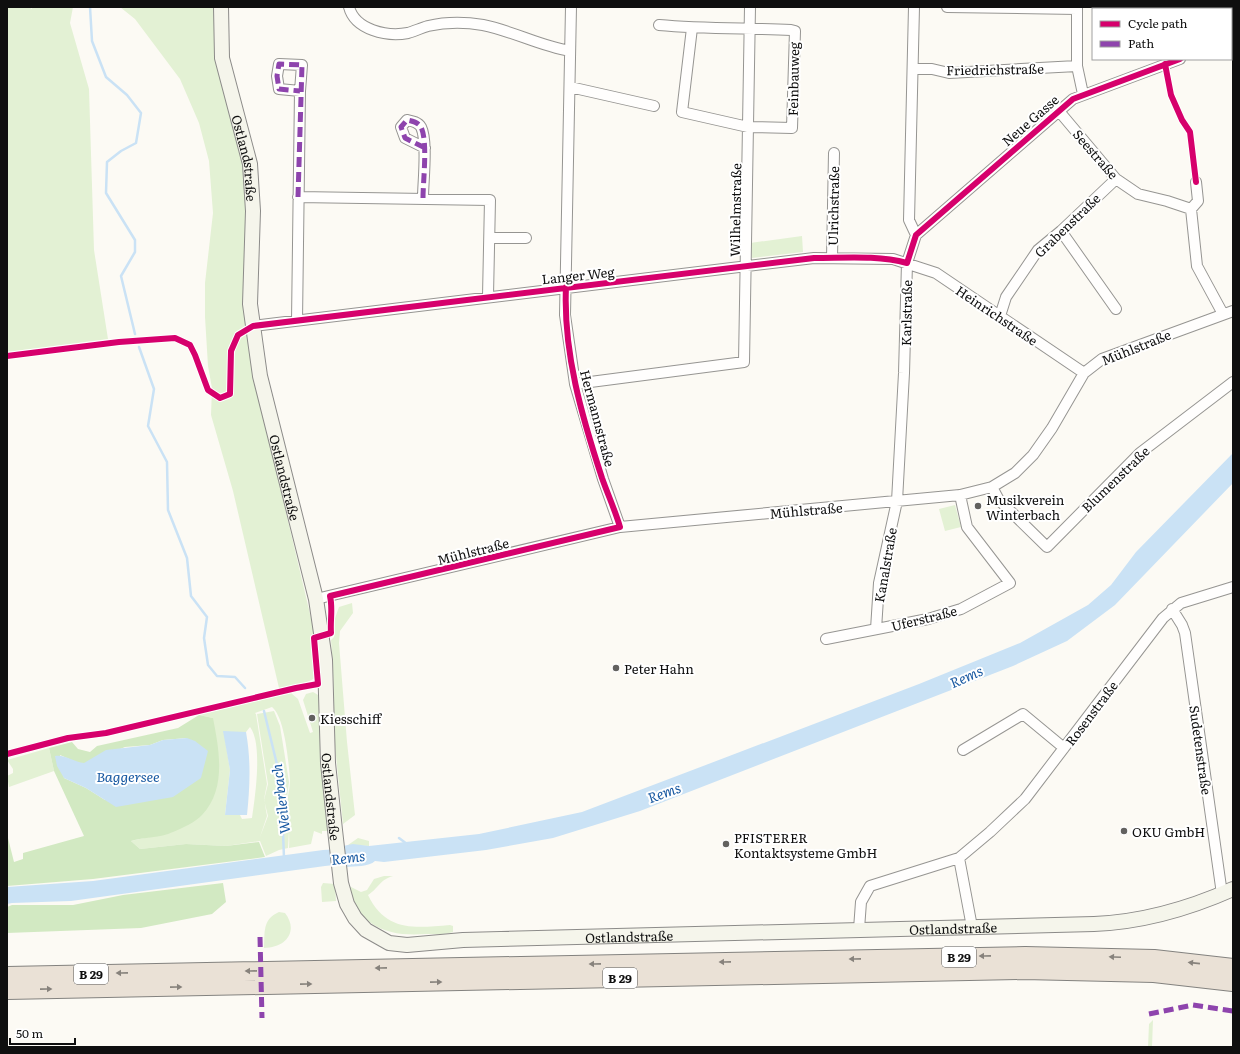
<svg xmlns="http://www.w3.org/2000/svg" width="1240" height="1054" viewBox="0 0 1240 1054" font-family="Literata,serif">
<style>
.green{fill:#e3f1d4;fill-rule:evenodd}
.forest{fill:#d2e9c2;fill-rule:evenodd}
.water{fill:#cae2f5}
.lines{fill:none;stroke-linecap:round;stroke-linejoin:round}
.stream{stroke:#cae2f5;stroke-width:2.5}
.street-casing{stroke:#969592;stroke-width:12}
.secondary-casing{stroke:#8c8b89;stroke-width:16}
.highway-casing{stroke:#83827f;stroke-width:20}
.street{stroke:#fffefd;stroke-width:10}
.secondary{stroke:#f5f5eb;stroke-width:14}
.highway{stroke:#eae1d6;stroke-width:18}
.quiet{stroke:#8e44ad;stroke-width:5;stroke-dasharray:10 5;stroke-linecap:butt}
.cycleway-casing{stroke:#fff;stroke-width:8}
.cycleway{stroke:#d6006c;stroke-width:6}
.oneway{fill:#87827c}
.poi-dot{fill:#62615f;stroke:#fff;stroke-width:1.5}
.labels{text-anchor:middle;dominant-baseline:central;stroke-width:4;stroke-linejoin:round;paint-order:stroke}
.shield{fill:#fff;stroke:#575757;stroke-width:1}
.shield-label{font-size:12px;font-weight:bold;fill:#0f0f0f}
.street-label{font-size:13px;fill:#0f0f0f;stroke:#fff}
.poi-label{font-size:13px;fill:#0f0f0f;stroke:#fff;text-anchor:start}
.water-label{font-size:14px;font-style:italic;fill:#1758a1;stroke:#fff}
</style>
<rect width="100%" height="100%" fill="#fcfaf4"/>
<path class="green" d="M7,7H29L32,9V7H73L70,23L89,89L94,250L108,339L7,352Z
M120,7H214L218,65L225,95L241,147L247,185L263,415L315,635L320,674C310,684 294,685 279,688L233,491L211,415L212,388L208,366L205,317V283L213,213L209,161L199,123L180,79L135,19Z
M802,236L803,252L752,258L750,243Z
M955,505L961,527L945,531L939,509Z
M352,603L353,613L340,631L339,643L347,742L355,815L343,824L335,746L333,668L331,640L334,637V621L339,607Z
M313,692L320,696L329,831H322V834L314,831L311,844L289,848C290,833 288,820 287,805C287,797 290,789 290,781C289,765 285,717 272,707L255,713L256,714L267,784L264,799L267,816L260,837L268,816L264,800L268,784L257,714L274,711L280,726L289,782L286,806L289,832L288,848L279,850L266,856L260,841L226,846L186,844L140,849L131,841L172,832L213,718L199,715L291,693L298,699L310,733L313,732L303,700L306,694ZM250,727C263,744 255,797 252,818L242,819L240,815H225L230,770L224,732H246Z
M49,748L54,771L9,787L7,776L13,773V769L7,760Z
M358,838L369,841V846L348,845Z
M384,876H393C379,880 379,888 368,895C386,932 414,928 450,925L453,926V932C445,935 435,934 426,934C388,937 358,927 349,886L361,892L367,890L374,879Z
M323,883L335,884L336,901L322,902L321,887Z
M279,912L285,913C299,931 286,948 264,948C265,933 262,919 279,912Z
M1153,1020L1152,1047H1148L1149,1024Z"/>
<path class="forest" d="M199,715L213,718C219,749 227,789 202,815C196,822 182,828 173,832C160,838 144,837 131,841L140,849L186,844L226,846L259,842L265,857L93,879L7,886V834L14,862L23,859V853L84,836L54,771L49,748L72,742L78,749L90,752L97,746L178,728ZM187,738L105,800L86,788L64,778L60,755L76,762L84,764L125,747L150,745L163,740Z
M223,883L226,902L212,914L141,928L7,933V907L12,905H73L123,895Z"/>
<path class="water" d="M1233,453V483L1115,605L1067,641L1013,666L640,811L553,838L486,850L384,862L375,861C369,867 355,866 346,867L343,864L325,866L71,901L12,903L7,904V887L93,881L323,850L341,849L343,846L353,844L369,846L479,834L582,812L919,684L1020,643L1088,605L1111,585L1136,552Z
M223,731L246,732C251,760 250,786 247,815H225L230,770Z
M187,738L195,741L208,751L201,778L173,797L116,807L86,788L64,778L57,766L55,756C64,754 74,762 84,763L106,750L150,745L163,740Z"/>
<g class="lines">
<path class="stream" d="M90,7L92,41L106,77L127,95L141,113L136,143L121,151L107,162L106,193L135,240V252L121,276L135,334
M139,347L154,389L148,426L167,462L168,510L187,558L191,596L207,617L204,638L208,665L217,676L235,677L245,688
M264,711L281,781L284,858
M399,838L407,844"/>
<defs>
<path id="street" d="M349,7C355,30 387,37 408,33C415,31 421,28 428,26C445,22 466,22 483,25C513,31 540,46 570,51
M571,7L565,315L575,384L603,479L620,527
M947,7L1077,9
M1077,7V66L1083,94
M1230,7L1233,8
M659,25C703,29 747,28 791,30L795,31L792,128L748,127L682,112L692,28
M1231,49H1233
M913,69H932L949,73L1077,66
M570,87L654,106
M1058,110L1116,179L1138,194L1167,201L1191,209L1197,266L1223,314
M298,197L490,200L488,296
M423,198C423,181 428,141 421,127C418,122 412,121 407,120L401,127L405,138L425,148
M1191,209L1198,201L1196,182
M1061,231L1116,309
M916,235L1073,99L1180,59
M490,238H526
M832,258L834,153
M1000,316L1006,297L1038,250L1061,231L1116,179
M297,321L300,91L302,65L279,64L277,76L279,89L300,91
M253,326L814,258L893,259L936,273L1084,373
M575,384L744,362L750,7
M992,487L999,500L1047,547L1140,453L1233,382
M316,599L620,527L960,495L992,487L1015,473L1033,455L1052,428L1084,373L1102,359L1233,311
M1172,609L1182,625L1185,633L1222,894
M876,629L879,583L897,501L904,373L907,263L916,235L909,220L914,7
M826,639L928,619L961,609L1010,583L967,527L960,495
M963,750L1023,714L1064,748
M972,927L959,858L990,832L1025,799L1163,618L1181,603L1233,587
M859,929L861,902L870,886L959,858"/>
<g id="secondary">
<path id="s1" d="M221,7L222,58L250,164L253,211L250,304L260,376L316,599L325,660L328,763L335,830L341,883L347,904L355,918L366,930L389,943L407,945L463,940L1094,924C1144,922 1188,909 1233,889"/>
</g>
<path id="highway" d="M7,976L1025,956L1154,959L1233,968
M7,990L1024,970L1154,973L1233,982"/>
</defs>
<use href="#street" class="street-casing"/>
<use href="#secondary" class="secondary-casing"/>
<use href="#highway" class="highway-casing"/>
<use href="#street" class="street"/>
<use href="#secondary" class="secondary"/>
<use href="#highway" class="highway"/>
<path class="quiet" d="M298,197L302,65L279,64L277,76L279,89L300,91
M423,198C423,181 428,141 421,127C418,122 412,121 407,120L401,127L405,138L425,148
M260,937L262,1018
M1149,1014L1193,1005L1233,1011"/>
<defs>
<path id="cycleway" d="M1165,64L1171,95L1182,120L1190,132L1196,182
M7,356L119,342L175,338L190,345L195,355L208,390L220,398L230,394L231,351L238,335L253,326L814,258C845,258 877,255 907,263L916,235L1073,99L1180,59
M7,754L68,738L106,733L296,688L318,684L314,638L331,633C330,620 333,609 330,596L620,527C615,510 608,495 602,478C582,417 563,352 566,287"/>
</defs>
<use href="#cycleway" class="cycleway-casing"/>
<use href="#cycleway" class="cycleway"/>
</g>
<defs><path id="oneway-solid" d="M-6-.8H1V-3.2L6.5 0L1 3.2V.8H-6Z"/></defs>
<g class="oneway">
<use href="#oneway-solid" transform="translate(985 956) rotate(179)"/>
<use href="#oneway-solid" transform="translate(1115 957) rotate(-177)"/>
<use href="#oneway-solid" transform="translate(855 959) rotate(179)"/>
<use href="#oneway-solid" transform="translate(725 962) rotate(179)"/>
<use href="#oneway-solid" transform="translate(1194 963) rotate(-174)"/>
<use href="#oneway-solid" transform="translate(595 964) rotate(179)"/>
<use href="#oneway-solid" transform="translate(381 968) rotate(179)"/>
<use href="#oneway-solid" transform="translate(251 971) rotate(179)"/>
<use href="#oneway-solid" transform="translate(122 973) rotate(179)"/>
<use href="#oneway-solid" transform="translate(436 982) rotate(-1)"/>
<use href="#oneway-solid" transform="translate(306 984) rotate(-1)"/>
<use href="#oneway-solid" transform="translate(176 987) rotate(-1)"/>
<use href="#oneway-solid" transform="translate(46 989) rotate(-1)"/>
</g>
<g class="poi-dot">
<circle cx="978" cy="506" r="4"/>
<circle cx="616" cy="668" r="4"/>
<circle cx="312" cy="718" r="4"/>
<circle cx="1124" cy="831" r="4"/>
<circle cx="726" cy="844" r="4"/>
</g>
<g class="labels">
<g class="shield">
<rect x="942" y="947" width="34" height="20" rx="3"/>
<rect x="74" y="964" width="34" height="20" rx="3"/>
<rect x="603" y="968" width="34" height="20" rx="3"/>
</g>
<g class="shield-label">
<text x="959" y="957">B 29</text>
<text x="91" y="974">B 29</text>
<text x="620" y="978">B 29</text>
</g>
<g class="street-label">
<text transform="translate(995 69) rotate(-1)">Friedrichstraße</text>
<text transform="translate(793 79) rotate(-89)">Feinbauweg</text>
<text transform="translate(1030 120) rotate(-41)">Neue Gasse</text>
<text transform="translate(1096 154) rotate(49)">Seestraße</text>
<text stroke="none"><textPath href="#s1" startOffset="154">Ostlandstraße</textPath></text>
<text transform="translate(833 206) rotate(-89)">Ulrichstraße</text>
<text transform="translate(735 210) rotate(-89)">Wilhelmstraße</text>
<text transform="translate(1067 225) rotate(-44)">Grabenstraße</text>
<text transform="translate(578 275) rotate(-6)">Langer Weg</text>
<text transform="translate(906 313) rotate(-89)">Karlstraße</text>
<text transform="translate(997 315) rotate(34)">Heinrichstraße</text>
<text transform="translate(1136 347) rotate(-22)">Mühlstraße</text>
<text transform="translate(598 418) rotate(75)">Hermannstraße</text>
<text stroke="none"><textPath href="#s1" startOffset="478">Ostlandstraße</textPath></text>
<text transform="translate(1115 479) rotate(-44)">Blumenstraße</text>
<text transform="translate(806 510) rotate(-5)">Mühlstraße</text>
<text transform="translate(473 551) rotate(-14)">Mühlstraße</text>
<text transform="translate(885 565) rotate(-80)">Kanalstraße</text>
<text transform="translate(924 618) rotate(-14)">Uferstraße</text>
<text transform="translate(1091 713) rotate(-53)">Rosenstraße</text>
<text transform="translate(1201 750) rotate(82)">Sudetenstraße</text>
<text stroke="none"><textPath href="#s1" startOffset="802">Ostlandstraße</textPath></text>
<text stroke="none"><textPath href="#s1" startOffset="1534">Ostlandstraße</textPath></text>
<text stroke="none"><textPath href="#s1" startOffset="1210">Ostlandstraße</textPath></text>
</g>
<g class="poi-label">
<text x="986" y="499">Musikverein<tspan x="986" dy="15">Winterbach</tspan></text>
<text x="624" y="668">Peter Hahn</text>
<text x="320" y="718">Kiesschiff</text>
<text x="1132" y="831">OKU GmbH</text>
<text x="734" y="837">PFISTERER<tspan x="734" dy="15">Kontaktsysteme GmbH</tspan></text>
</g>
<g class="water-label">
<text transform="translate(966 676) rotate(-24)">Rems</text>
<text x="128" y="776">Baggersee</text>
<text transform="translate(664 792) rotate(-20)">Rems</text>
<text transform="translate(280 799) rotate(-97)">Weilerbach</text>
<text transform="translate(348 857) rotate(-7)">Rems</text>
</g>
</g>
<rect width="1240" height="1054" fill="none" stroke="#0f0f0f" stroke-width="16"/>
<rect x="1092" y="8" width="140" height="52" fill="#ffffff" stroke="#9f9f9f"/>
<rect x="1100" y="21" width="20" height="6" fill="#d6006c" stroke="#9f9f9f"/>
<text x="1128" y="28" font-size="12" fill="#0f0f0f">Cycle path</text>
<rect x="1100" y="41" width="20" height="6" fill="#8e44ad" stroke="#9f9f9f"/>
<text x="1128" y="48" font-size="12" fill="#0f0f0f">Path</text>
<path d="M10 1038v6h65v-6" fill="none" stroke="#0f0f0f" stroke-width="2"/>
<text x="16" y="1038" font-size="12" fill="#0f0f0f" stroke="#ffffff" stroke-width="3" paint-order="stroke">50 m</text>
</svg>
